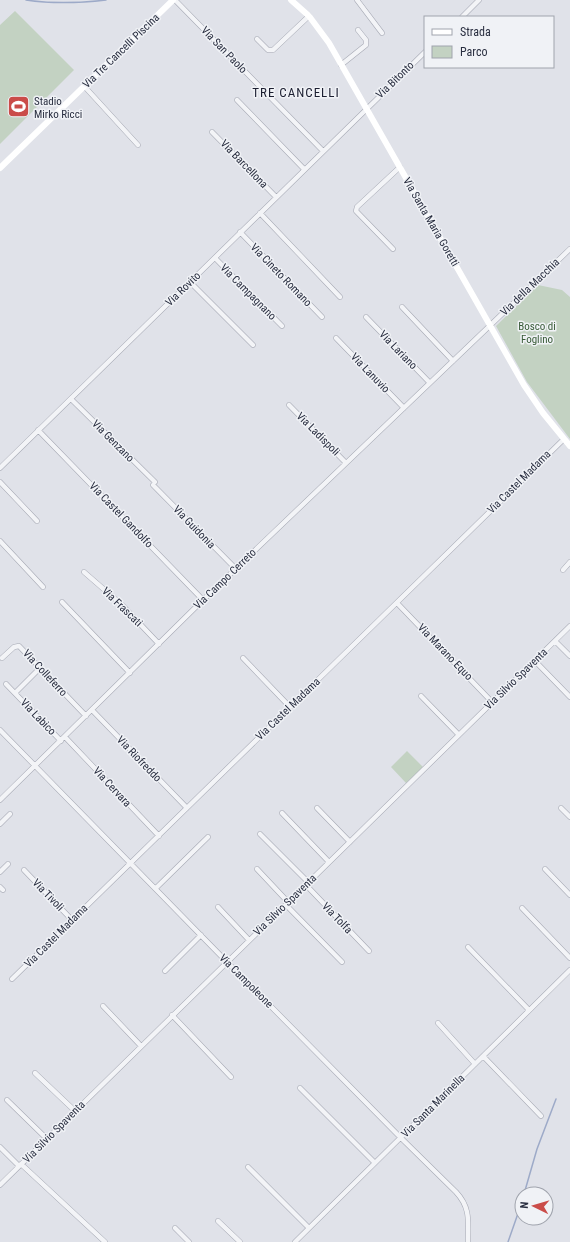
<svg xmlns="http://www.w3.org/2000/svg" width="570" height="1242" viewBox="0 0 570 1242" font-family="'Roboto Condensed',sans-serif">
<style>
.green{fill:#c3d2c2}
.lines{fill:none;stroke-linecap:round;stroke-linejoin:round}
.stream{stroke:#9daac8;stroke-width:1.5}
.street-casing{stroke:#a5a8b3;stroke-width:5.5}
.street{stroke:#f3f4f7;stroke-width:4.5}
.secondary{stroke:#fff;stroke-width:6}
.labels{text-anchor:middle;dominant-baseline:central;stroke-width:3;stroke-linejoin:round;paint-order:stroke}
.street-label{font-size:11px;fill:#292e40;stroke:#f0f2f6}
.poi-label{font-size:11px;fill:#292e40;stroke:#f0f2f6;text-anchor:start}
.park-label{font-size:11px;fill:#385b37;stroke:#f0f2f6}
.quarter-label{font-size:13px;letter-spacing:1px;fill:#1c1f31;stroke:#f0f2f6}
</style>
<rect width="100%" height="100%" fill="#e0e2e9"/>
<path class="green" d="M15,11L74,70L0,144V25Z
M538,285L562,290L570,297V439L527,382L496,326Z
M407,751L423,767L406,783L391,767Z"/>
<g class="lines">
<path class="stream" d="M26,0C53,4 80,3 106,0
M524,1194L537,1149L556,1099
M508,1242L522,1202"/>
<defs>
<path id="street" d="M175,0L323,151
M357,0L382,33
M462,17L479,0
M257,39L268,50H273L309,16
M341,65L366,45V40L358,30
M84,86L138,145
M237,100L304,169
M212,132L276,197
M260,213L340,297
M240,232L322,317
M393,249L356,211L357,207L400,167
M215,258L282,326
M190,282L253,345
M402,307L453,361
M366,317L430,383
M336,338L404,408
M71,399L155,482
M289,405L346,463
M38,430L203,600
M0,468L425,52
M0,482L37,521
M153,485L236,569
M0,541L43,587
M563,570L570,562
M84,572L122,605L159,644
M62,602L130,673
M397,603L492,702
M555,641L570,656
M2,658L14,647L19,646L86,716
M243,658L290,707
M535,661L570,697
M6,684L61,741
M15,693L40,668
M421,696L459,735
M92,710L187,808
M0,730L226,961L401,1138L456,1192C471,1208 468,1222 468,1242
M65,737L159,836
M0,800L203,600L570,249
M317,808L350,842
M561,808L570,817
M282,813L329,862
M0,824L10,814
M260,834L308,882
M257,869L288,902
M545,869L570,895
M24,870L72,920
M0,872L8,864
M306,885L369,951
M0,887L3,890
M156,888L208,837
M286,905L342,962
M218,907L249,940
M522,908L570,958
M468,947L529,1010
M165,971L201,935
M12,979L564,439
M103,1006L141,1046
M172,1015L231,1077
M438,1023L475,1064
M483,1056L541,1116
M35,1073L75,1111
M300,1088L375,1163
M7,1100L47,1139
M0,1147L19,1166
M21,1164L105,1242
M248,1167L309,1228
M0,1185L570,626
M218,1221L240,1242
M175,1228L189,1242
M295,1242L570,970"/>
</defs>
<use href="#street" class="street-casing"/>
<use href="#street" class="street"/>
<path class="secondary" d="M291,0L309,16L329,43L524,385L543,413L570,446
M0,168L173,0"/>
</g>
<defs>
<symbol id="stadium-square" viewBox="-11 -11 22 22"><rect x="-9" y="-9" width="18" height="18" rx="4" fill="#ca4c49" stroke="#f0f2f6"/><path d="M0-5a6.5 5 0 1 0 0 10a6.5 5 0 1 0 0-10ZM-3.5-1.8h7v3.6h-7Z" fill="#fff"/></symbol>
</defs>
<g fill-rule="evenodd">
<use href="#stadium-square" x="6" y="94" width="25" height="25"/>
</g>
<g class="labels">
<g class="street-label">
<text transform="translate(224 50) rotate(46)">Via San Paolo</text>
<text transform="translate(121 51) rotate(-44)">Via Tre Cancelli Piscina</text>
<text transform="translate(395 80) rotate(-44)">Via Bitonto</text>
<text transform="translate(244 164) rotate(46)">Via Barcellona</text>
<text transform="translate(431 222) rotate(60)">Via Santa Maria Goretti</text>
<text transform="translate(281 275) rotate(46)">Via Cineto Romano</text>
<text transform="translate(530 287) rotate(-44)">Via della Macchia</text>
<text transform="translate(183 289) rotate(-44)">Via Rovito</text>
<text transform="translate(248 292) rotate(45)">Via Campagnano</text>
<text transform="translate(398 350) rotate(46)">Via Lariano</text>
<text transform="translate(370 373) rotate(46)">Via Lanuvio</text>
<text transform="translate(318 434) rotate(45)">Via Ladispoli</text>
<text transform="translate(113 441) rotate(45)">Via Genzano</text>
<text transform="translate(519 482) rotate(-45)">Via Castel Madama</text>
<text transform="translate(121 515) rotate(46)">Via Castel Gandolfo</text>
<text transform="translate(194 527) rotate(46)">Via Guidonia</text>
<text transform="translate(225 579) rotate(-44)">Via Campo Cerreto</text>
<text transform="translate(122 607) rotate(44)">Via Frascati</text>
<text transform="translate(445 652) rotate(46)">Via Marano Equo</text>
<text transform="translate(45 673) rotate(47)">Via Colleferro</text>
<text transform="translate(516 679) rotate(-44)">Via Silvio Spaventa</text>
<text transform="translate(288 709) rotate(-44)">Via Castel Madama</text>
<text transform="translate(38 717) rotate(46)">Via Labico</text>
<text transform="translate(139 759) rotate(46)">Via Riofreddo</text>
<text transform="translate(112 787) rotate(47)">Via Cervara</text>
<text transform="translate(48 895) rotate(46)">Via Tivoli</text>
<text transform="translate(285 905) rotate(-44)">Via Silvio Spaventa</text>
<text transform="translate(337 918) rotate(46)">Via Tolfa</text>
<text transform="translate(56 936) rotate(-45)">Via Castel Madama</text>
<text transform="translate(246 981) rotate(45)">Via Campoleone</text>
<text transform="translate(433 1106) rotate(-45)">Via Santa Marinella</text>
<text transform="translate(54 1132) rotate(-45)">Via Silvio Spaventa</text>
</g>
<g class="poi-label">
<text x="34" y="101">Stadio<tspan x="34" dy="13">Mirko Ricci</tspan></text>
</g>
<g class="park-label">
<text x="537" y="326">Bosco di<tspan x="537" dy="13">Foglino</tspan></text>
</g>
<g class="quarter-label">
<text x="296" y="92">TRE CANCELLI</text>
</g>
</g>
<rect x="424" y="16" width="130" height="52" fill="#f0f2f6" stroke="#a0a4ad"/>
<rect x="432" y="29" width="20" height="6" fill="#ffffff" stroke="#a0a4ad"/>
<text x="460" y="36" font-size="12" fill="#292e40">Strada</text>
<rect x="432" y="46" width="20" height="12" fill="#c3d2c2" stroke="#a0a4ad"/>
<text x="460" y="56" font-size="12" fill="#292e40">Parco</text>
<g transform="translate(534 1206) rotate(275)"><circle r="19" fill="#f0f2f6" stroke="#a0a4ad"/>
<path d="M0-3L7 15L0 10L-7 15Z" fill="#ca4c49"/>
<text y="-6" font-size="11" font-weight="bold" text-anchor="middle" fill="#292e40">N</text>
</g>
</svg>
